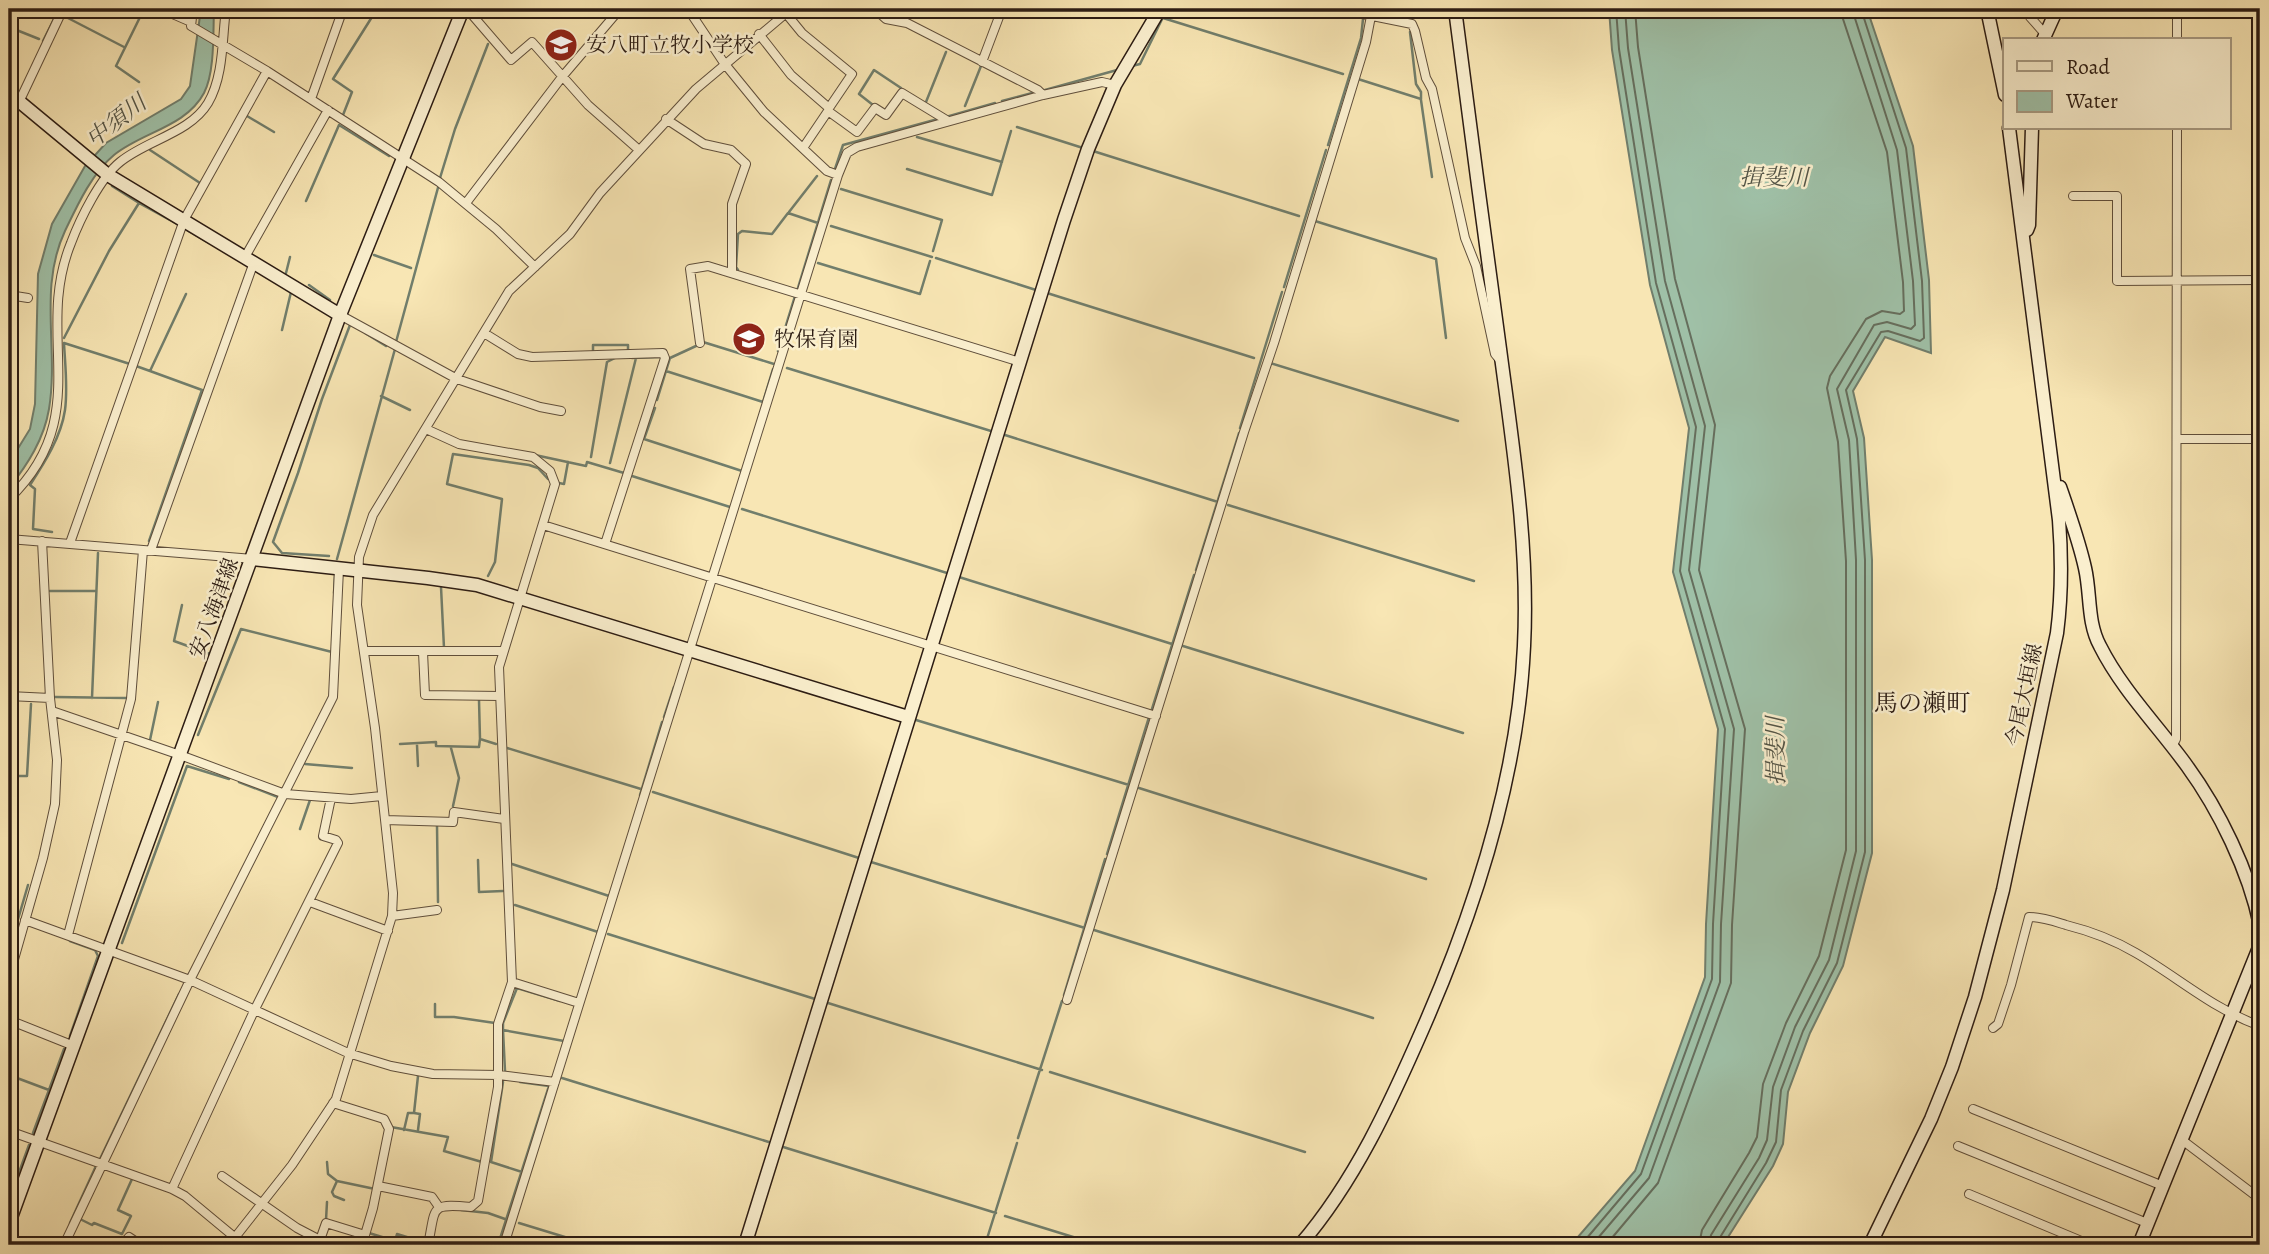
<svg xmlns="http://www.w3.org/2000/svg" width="2269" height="1254" viewBox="0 0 2269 1254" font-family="Alegreya,'Noto Serif JP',serif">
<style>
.water{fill:#9fc0a7;stroke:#717e6c;stroke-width:2}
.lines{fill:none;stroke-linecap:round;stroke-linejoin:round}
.shore{stroke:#666e5d;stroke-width:2}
.stream{stroke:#717e6c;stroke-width:2.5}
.street-casing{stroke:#5f4e3b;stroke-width:10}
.secondary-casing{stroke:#2c1c13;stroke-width:15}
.street{stroke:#faefce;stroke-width:8}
.secondary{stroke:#faefce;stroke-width:12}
.labels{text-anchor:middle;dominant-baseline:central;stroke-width:5;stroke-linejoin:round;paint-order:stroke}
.poi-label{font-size:21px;fill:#2c1c13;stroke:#faefce;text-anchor:start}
.street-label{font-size:21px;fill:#2c1c13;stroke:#faefce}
.water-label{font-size:23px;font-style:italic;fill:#545547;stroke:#faefce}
.quarter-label{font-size:24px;fill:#2c1c13;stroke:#faefce}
</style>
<rect width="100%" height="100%" fill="#f8e6b4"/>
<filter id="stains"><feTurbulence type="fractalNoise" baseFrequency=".00286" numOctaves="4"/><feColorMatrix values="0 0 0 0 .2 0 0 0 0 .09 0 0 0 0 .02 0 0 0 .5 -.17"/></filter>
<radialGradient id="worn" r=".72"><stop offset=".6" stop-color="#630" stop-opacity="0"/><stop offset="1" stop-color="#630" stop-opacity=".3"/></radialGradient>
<path class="water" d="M201,9H214C213,32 215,72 204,93C186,127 142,132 114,155C92,173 77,206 65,231C38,288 59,349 49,409C44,439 28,464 9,488V463L30,429L35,404L38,274L52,224L85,166L106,143L181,99L190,86Z
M1609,9H1867L1913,146L1929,280L1931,353L1885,337L1853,391L1864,438L1872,560V853L1843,966L1810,1033L1788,1092L1783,1144L1773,1166L1723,1245H1571L1635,1171L1705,977L1706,924L1718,729L1673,572L1689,428L1650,285L1612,50Z"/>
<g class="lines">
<path class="shore" d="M1581,1245L1641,1174L1712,979L1713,924L1725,729L1680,571L1696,427L1656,283L1619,49L1616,9
M1592,1245L1649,1178L1720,982L1721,924L1734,729L1689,570L1705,426L1665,281L1628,48L1625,9
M1606,1245L1658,1183L1731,983L1732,925L1745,729L1699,570L1715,425L1675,279L1638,47L1635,9
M1699,1245L1702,1230L1749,1153L1757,1137L1763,1084L1786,1023L1819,956L1846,850V561L1838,442L1827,388L1830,376L1866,319L1882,311L1900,314L1904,311L1903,282L1887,152L1843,19L1842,9
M1709,1245L1711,1235L1759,1158L1767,1140L1773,1087L1795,1027L1829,960L1856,851V560L1849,440L1837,389L1874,325L1887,322L1911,329L1915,325L1913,281L1897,150L1852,9
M1718,1245L1719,1239L1766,1163L1776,1142L1781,1090L1803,1031L1837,963L1865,852V560L1857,439L1846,390L1881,332L1888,331L1920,341L1924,338L1922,281L1906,148L1861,9"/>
<path class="stream" d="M1409,9L1410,18
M1059,11V9
M64,16L124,47
M1163,18L1343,74
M9,27L39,39
M43,41L59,9
M1132,66L1140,64L1167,9
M1358,79L1421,99V92L1416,84L1410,32
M139,82L116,66L144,9
M1045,90L1117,70
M1421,100L1432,177
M1002,101L1036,92
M926,102L946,52
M873,105L859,94L874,70L901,88
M965,106L981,66
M343,115L352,92L333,79L377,9
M247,116L274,132
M946,117L995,103
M1017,127L1083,148
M917,137L1002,162
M1328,145L1361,38L1363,19
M150,150L200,183L196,190
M1093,151L1299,216
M835,169L843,145L938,119
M907,169L992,195L1011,131
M440,178L455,129L488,44
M841,189L942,220L933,251
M306,201L339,125L389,156
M139,203L179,225
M789,212L817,176
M1315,221L1436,259L1446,338
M831,226L932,257
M185,229L209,243
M374,255L411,268
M936,258L1036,290
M818,263L920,294L930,261
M738,270L736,267L738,234L742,231L772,234L788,213L818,223
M286,273L290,257
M309,285L330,300
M1284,287L1326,150
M797,291L831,180
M1047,293L1254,358
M282,330L291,292
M365,333L386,346
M64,338L109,251L139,203L112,186
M396,342L439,184
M703,342L774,364
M593,351V345H628V350
M778,351L795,296
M632,358L660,357
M1270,363L1458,421
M136,366L150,371
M787,368L991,431
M666,371L763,402
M381,396L410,410
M657,400L670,358L696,346
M763,402L773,369
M655,408L644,439L742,471
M9,420L13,436
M1240,428L1282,292
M1005,435L1218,502
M535,455L586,466L587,462L624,473
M591,457L607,362L615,358
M610,463L636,358
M632,476L730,507
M559,483L564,484L568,462
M1228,505L1474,581
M742,509L947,573
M52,532L33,529L35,489L30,485C45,462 61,437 65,410C68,388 65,364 64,343L130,364
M149,541L202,390L150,371L186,294
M329,556L282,553L273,542L298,473L322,399L350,325
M337,559L395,349
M1196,570L1239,433
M488,576L495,562L502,499L447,484L453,454L529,465L538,468L548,479
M959,577L1172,644
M441,587L444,648
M50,591H96
M334,593L335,576
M182,605L174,641L210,654
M1183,646L1463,733
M55,697L127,698
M92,698L98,553
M479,700L480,739L496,744
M1151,712L1194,575
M664,717L674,687
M916,720L1129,785
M198,735L241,629L332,652
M150,740L158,702
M400,744L436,742V746L479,747L480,739
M417,745L418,766
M451,748L459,778L453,806
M507,748L641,789
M305,764L352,768
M9,776H27L31,704
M239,782L278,797
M1139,788L1426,879
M653,792L859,858
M640,795L662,722
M437,825L438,902
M300,829L310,800
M1107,854L1149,717
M478,860L479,892L503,891
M871,862L1085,928
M512,864L609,896
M515,905L598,932
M1094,930L1373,1018
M9,933H14L28,885
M608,934L815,999
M122,943L187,766L229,779
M9,953L14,933
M1064,995L1105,859
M828,1003L1042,1070
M435,1004V1017H454L495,1023
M503,1030V1023L517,988L560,1001
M70,1036L98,956L95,950L70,941
M505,1071L503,1030L564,1041
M1050,1072L1305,1152
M9,1075L49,1090L33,1133
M562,1078L772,1143
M503,1082L491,1162L522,1172
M49,1090L64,1049
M391,1127L448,1137L444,1151L482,1162
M404,1130L408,1113H414
M418,1130L420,1114L414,1113L418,1076
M1018,1138L1062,1001
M780,1146L996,1213
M100,1159L179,994
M327,1162L328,1174L337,1181L375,1189
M337,1181L332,1192L334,1196L344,1200
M9,1200L29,1145
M461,1210L488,1213L505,1219
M1005,1216L1099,1245
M80,1219L92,1225L94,1223L122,1234L131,1216L118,1210L132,1179
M326,1220L327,1202
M70,1223L96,1166
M519,1223L591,1245
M369,1233L395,1241L397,1234L423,1242
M498,1245L549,1086L520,1082
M985,1245L1017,1143"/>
<defs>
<path id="street" d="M161,9L191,22
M193,9L191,26L267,71L439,182L496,229L535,267
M467,9L511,60L532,42L588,105L639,150
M688,9L724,63L764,112L827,171L838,175
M875,9L886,19L907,23L1038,90L1043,95
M1338,9L1412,24L1415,31L1426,78L1432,89L1465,238L1476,266L1495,354L1499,359
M2028,9L2030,17L2045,34
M784,11L802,33L852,74L829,108
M759,34L791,75L829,108L828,111
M2177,40V9
M982,62L1002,9
M311,99L343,9
M20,100L63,9
M666,119L704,144L731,150L746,164L732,204V273
M803,148L828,111L857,132L875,108L886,115L902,93L948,121
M2073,196H2117V281L2260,280
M466,203L562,77L620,9
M245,257L328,110
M9,295L28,298
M340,315L457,379L540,407L561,411
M484,333L518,354L532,357L663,353L665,358L605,544
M700,343L690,269L708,266L1020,362
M426,429L459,444L533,457L550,471L555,484L499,667L512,982L579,1003
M2177,439H2260
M9,499C96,415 33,336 71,243C80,219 100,178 120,162C147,140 190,133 208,103C224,76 222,38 226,9
M543,525L1156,716
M9,539L253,559
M70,543L184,220L267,71
M151,550L254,262
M365,651H503
M423,652L425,695L500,696
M9,696L50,698
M52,711L180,755L285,794L351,799L382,796
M2172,747L2176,739L2177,128
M385,820L453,822L454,812L504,819
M310,902L388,931
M392,916L437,910
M25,920L190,980L348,1053L391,1066L433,1074L499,1075L555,1082
M68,935L131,699L143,550
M9,977L43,858L55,804L57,760L50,698L42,541
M1067,1000L1244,432L1274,343L1366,42L1371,16
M9,1020L74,1046
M1993,1028L1998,1024L2011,985L2029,917C2042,917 2053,921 2066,925C2090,931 2114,940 2136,953C2179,978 2213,1009 2260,1026
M333,1103L384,1119L389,1129L373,1208L362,1245
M1973,1109L2163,1186
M9,1131L172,1189L185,1196L244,1245
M2182,1140L2260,1199
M1958,1146L2147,1223
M222,1176L297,1228L320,1240L326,1223L365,1235
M378,1186L432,1197L439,1207
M172,1189L254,1011L338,843L336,840L323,836L331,798
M1969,1194L2091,1245
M64,1245L190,980L333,697L339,569
M122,1245L129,1237L141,1245
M229,1245L292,1165L336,1099L392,916L393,893L375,728L357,605L359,557L373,515L509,291L570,234L600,193L696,89L791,9
M428,1245C436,1207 429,1203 471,1207L478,1201L498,1087V1024L512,982
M504,1245L838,175L847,153L857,147L1043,95L1102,82L1115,85"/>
<path id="secondary" d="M1987,9L2005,95
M2043,40L2057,9
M9,93L108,175L340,315
M2027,230L2029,225L2032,128
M2060,487C2069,513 2079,541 2085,568C2091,594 2087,622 2100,646C2122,690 2159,727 2187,766C2219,810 2249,871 2260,925
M253,559L428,578L477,585L908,717
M9,1223L340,315L463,9
M745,1245L1064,220L1088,149L1115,85L1160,9
M1300,1245C1355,1181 1390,1104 1424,1026C1476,907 1518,777 1524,646C1529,546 1513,448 1500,349C1485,236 1469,122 1455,9
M1870,1245L1931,1119L1952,1067L1975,997L2003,890L2057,633C2062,594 2062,559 2059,520L2009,128
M2139,1245L2260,945"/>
</defs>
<use href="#street" class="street-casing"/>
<use href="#secondary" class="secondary-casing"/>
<use href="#street" class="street"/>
<use href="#secondary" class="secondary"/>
</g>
<defs>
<symbol id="school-disc" viewBox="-11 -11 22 22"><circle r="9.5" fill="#8f2418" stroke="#faefce"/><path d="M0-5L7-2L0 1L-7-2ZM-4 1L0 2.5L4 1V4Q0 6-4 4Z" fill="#fff"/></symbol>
</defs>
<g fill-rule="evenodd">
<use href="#school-disc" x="542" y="26" width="38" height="38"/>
<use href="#school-disc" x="730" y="320" width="38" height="38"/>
</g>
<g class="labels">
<g class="poi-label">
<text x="586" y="45">安八町立牧小学校</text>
<text x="774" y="339">牧保育園</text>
</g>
<g class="street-label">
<text transform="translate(214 608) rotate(-70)">安八海津線</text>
<text transform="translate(2024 695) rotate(-78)">今尾大垣線</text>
</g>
<g class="water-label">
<text transform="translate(116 121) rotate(-38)">中須川</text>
<text x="1774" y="177">揖斐川</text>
<text transform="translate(1776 751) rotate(-91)">揖斐川</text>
</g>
<g class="quarter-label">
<text x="1922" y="703">馬の瀬町</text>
</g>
</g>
<rect width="2269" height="1254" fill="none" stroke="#f8e6b4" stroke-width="35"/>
<rect x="10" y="10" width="2248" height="1233" fill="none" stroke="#2c1c13" stroke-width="3.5"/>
<rect x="18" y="18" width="2234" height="1219" fill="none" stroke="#2c1c13" stroke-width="2"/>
<rect x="2003" y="38" width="228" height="91" fill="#faefce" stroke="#a89b83" stroke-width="2"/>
<rect x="2017" y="61" width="35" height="10" fill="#faefce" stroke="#a89b83" stroke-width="2"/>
<text x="2066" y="74" font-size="21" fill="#2c1c13">Road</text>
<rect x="2017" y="91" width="35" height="21" fill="#9fc0a7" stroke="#a89b83" stroke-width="2"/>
<text x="2066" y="108" font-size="21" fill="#2c1c13">Water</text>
<rect width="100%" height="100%" filter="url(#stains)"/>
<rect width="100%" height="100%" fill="url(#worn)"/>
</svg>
